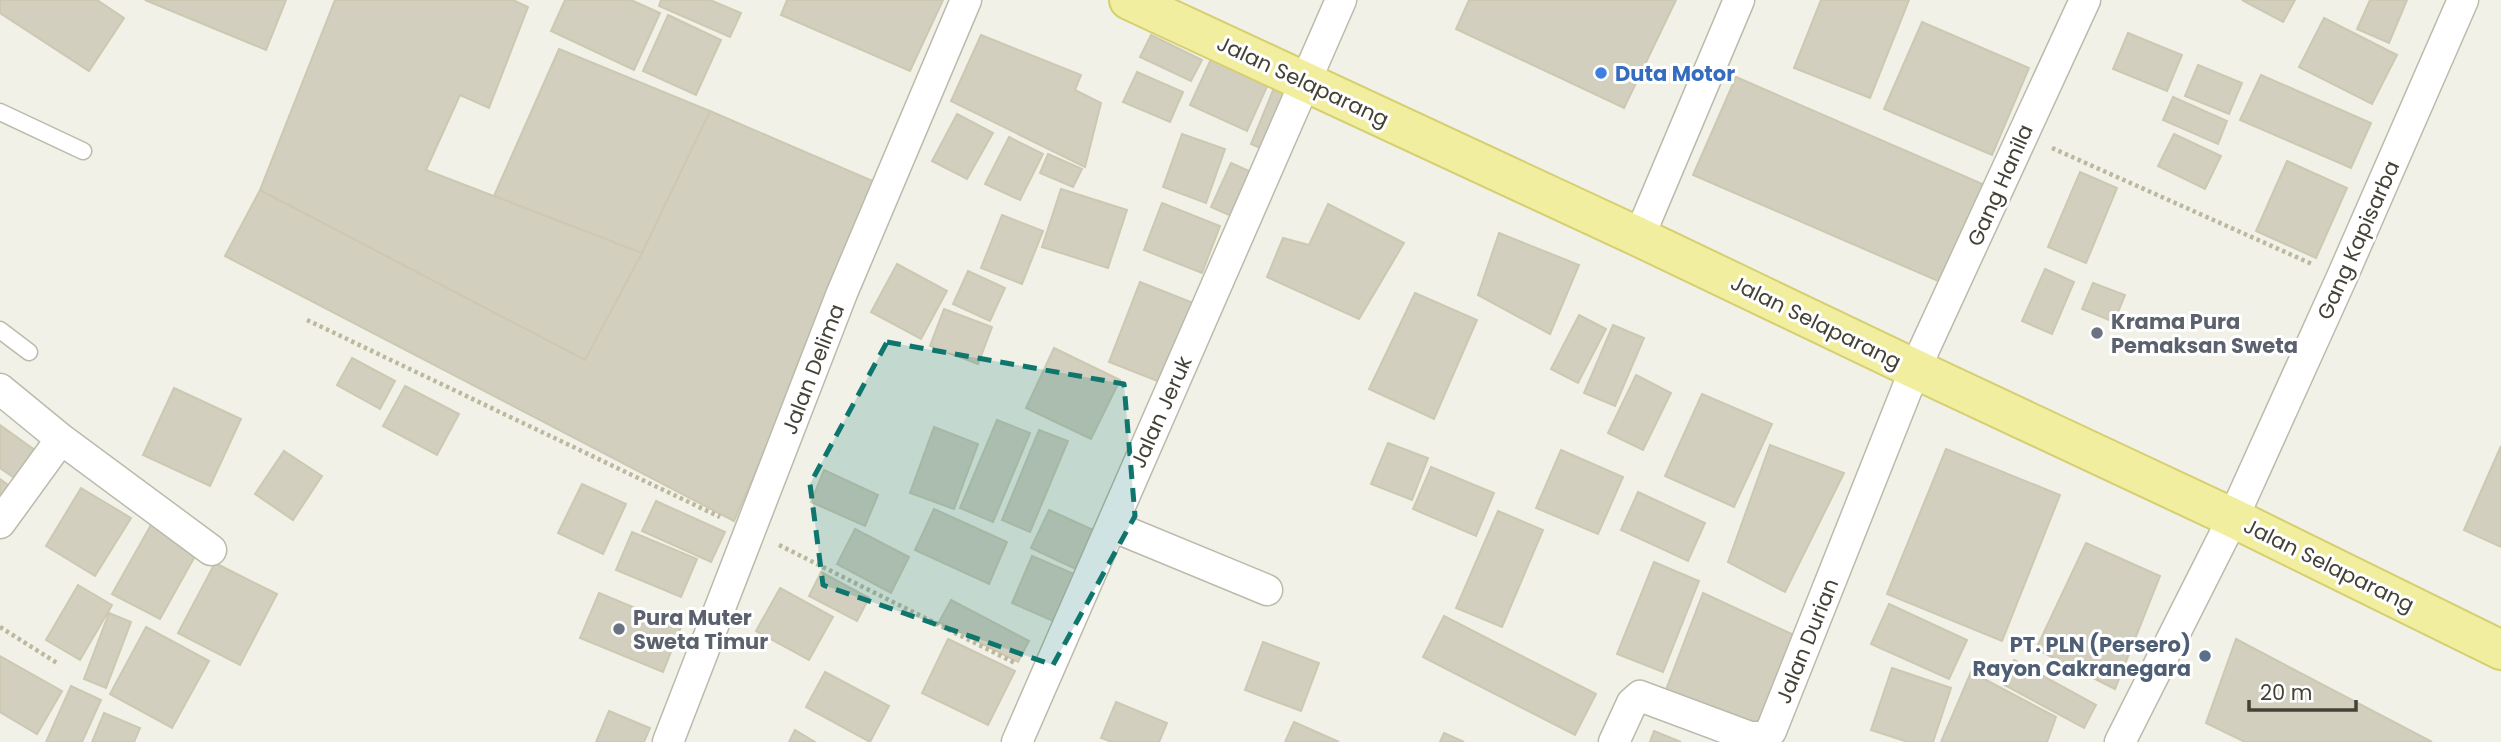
<svg xmlns="http://www.w3.org/2000/svg" width="2501" height="742" viewBox="0 0 2501 742" font-family="Poppins,sans-serif">
<style>
.building{fill:#d2cfbe;stroke:#ccc8b2;stroke-width:2}
.lines{fill:none;stroke-linecap:round;stroke-linejoin:round}
.lane-casing{stroke:#bcbaab;stroke-width:19}
.street-casing{stroke:#bcbaab;stroke-width:33}
.primary-casing{stroke:#d5cf71;stroke-width:42}
.path{stroke:#bcb89e;stroke-width:4.5;stroke-dasharray:3.5 3.5;stroke-linecap:butt}
.lane{stroke:#fff;stroke-width:16}
.street{stroke:#fff;stroke-width:30}
.primary{stroke:#f2ee9f;stroke-width:38}
.marked{fill:#0f766e;fill-opacity:0.2;stroke:#0f766e;stroke-width:5;stroke-dasharray:14 9;stroke-linejoin:round}
.shop-dot{fill:#3f7fe0;stroke:#fff;stroke-width:2.5}
.worship-dot{fill:#6b7280;stroke:#fff;stroke-width:2.5}
.service-dot{fill:#5c6f8a;stroke:#fff;stroke-width:2.5}
.labels{text-anchor:middle;dominant-baseline:central;stroke-width:6;stroke-linejoin:round;paint-order:stroke}
.shop-label{font-size:21px;font-weight:bold;fill:#366cbe;stroke:#fff;text-anchor:start}
.street-label{font-size:21px;fill:#444237;stroke:#fff}
.worship-label{font-size:21px;font-weight:bold;fill:#5b616d;stroke:#fff;text-anchor:start}
.service-label{font-size:21px;font-weight:bold;fill:#4e5e75;stroke:#fff;text-anchor:end}
</style>
<rect width="100%" height="100%" fill="#f1f1e7"/>
<path class="building" d="M0,0H97L124,18L89,71L0,13Z
M145,0H286L266,50Z
M335,0H513L528,7L489,108L460,95L426,170L642,253L585,360L260,190Z
M565,0H631L660,13L634,70L551,31Z
M661,0H710L741,13L730,37L659,6Z
M787,0H943L910,71L781,15Z
M1469,0H1676L1624,108L1456,29Z
M1821,0H1909L1870,98L1794,68Z
M2242,0H2295L2283,22Z
M2370,0H2407L2389,43L2357,29Z
M668,15L721,40L696,95L643,71Z
M2324,18L2397,55L2372,104L2299,67Z
M1922,22L2029,68L1992,155L1884,109Z
M2128,33L2182,55L2167,91L2113,69Z
M981,35L1081,75L1075,90L1101,103L1085,167L951,101Z
M1151,35L1202,60L1191,81L1140,57Z
M559,49L710,111L642,253L494,196Z
M1212,57L1269,82L1247,131L1190,105Z
M2198,65L2242,83L2229,114L2185,96Z
M1137,72L1183,92L1170,122L1123,102Z
M2261,75L2371,123L2351,168L2240,120Z
M1736,77L1987,186L1945,284L1693,175Z
M1274,88L1292,95L1269,152L1251,144Z
M2173,97L2227,121L2218,144L2163,120Z
M710,111L882,185L734,521L225,256L260,190L585,360L642,253Z
M957,114L993,133L967,179L932,161Z
M1182,134L1225,149L1206,203L1163,187Z
M2174,134L2221,156L2205,189L2158,166Z
M1009,137L1043,154L1020,200L985,184Z
M1048,154L1082,169L1073,187L1040,173Z
M2287,161L2347,188L2316,258L2256,231Z
M1231,163L1258,175L1238,219L1211,207Z
M2080,172L2117,188L2086,263L2048,247Z
M1061,189L1127,210L1108,268L1042,247Z
M1162,203L1220,226L1202,273L1144,250Z
M1328,204L1404,243L1359,319L1267,277L1283,238L1309,245Z
M1002,215L1043,231L1022,284L981,268Z
M1499,233L1579,265L1550,334L1478,295Z
M897,264L947,291L921,339L871,312Z
M2045,269L2074,282L2052,334L2022,321Z
M968,271L1005,288L990,321L953,304Z
M1140,282L1196,304L1165,384L1109,362Z
M2093,283L2125,295L2114,322L2082,309Z
M1415,293L1477,320L1434,419L1369,389Z
M944,309L992,327L978,364L930,346Z
M1579,315L1606,329L1578,383L1551,369Z
M1613,325L1644,338L1615,406L1584,393Z
M1054,348L1120,380L1091,439L1026,408Z
M352,358L395,381L380,409L337,385Z
M1636,375L1671,393L1643,450L1608,433Z
M405,386L459,414L437,455L383,426Z
M174,388L241,419L210,486L143,455Z
M1702,394L1772,424L1734,507L1665,476Z
M997,420L1030,433L993,522L960,508Z
M0,425L39,453L19,481L0,468Z
M934,427L978,444L954,509L910,493Z
M1039,430L1068,441L1030,532L1002,520Z
M1388,443L1428,458L1412,500L1371,484Z
M1770,445L1844,473L1785,592L1728,562Z
M2501,446V547L2464,530Z
M1946,449L2060,495L2002,641L1887,594Z
M1561,450L1623,477L1598,534L1536,508Z
M284,451L322,476L293,520L255,494Z
M1431,467L1494,493L1476,536L1413,509Z
M824,470L878,495L865,526L811,502Z
M0,479L16,491L0,511Z
M582,484L626,504L603,554L558,533Z
M81,488L131,518L95,576L46,546Z
M1638,492L1705,523L1688,561L1621,530Z
M656,501L725,532L711,562L642,531Z
M934,509L1007,542L989,584L915,550Z
M1049,510L1100,533L1082,572L1031,548Z
M1498,511L1543,530L1502,627L1456,608Z
M152,523L199,549L160,619L112,594Z
M855,529L909,557L891,593L837,564Z
M632,532L697,559L681,597L616,570Z
M2086,543L2160,576L2115,689L2036,649Z
M1032,556L1081,577L1062,625L1012,603Z
M1654,562L1699,581L1663,672L1617,654Z
M215,563L277,594L240,665L178,633Z
M821,572L869,598L857,621L809,596Z
M78,585L112,605L80,660L46,640Z
M780,588L833,617L809,660L756,631Z
M599,593L681,627L663,672L580,638Z
M1703,593L1794,635L1755,735L1664,695Z
M951,600L1029,641L1018,662L939,622Z
M1889,604L1967,640L1949,679L1871,644Z
M109,613L131,622L106,688L84,679Z
M1444,616L1596,694L1575,735L1423,657Z
M146,627L209,661L172,728L110,694Z
M948,639L1015,671L988,725L922,693Z
M2236,639L2432,742H2245L2206,723Z
M1263,642L1319,663L1301,711L1245,690Z
M0,656L62,691L37,734L0,712Z
M2014,660L2096,705L2084,728L2001,683Z
M1892,668L1951,688L1933,742H1908L1871,730Z
M825,672L889,706L870,742L806,707Z
M1971,672L2056,717L2047,742H1941Z
M71,686L101,700L82,742H46Z
M1116,702L1167,723L1159,742H1112L1101,738Z
M609,711L650,728L644,742H596Z
M104,713L140,728L134,742H92Z
M1294,722L1339,742H1285Z
M795,730L815,742H789Z
M1654,731L1681,742H1650Z
M1444,733L1464,742H1440Z"/>
<g class="lines">
<defs>
<path id="lane" d="M0,112L83,151
M0,330L29,352"/>
<path id="street" d="M1639,237L1739,0
M0,389L61,439L0,523
M61,439L211,550
M1112,526L1267,590
M668,742L842,293L966,0
M1017,742L1341,0
M1614,742L1632,703L1640,696L1750,737H1763L1771,731L1915,369L2085,0
M2120,742L2233,518L2342,277L2463,0"/>
<path id="primary" d="M1129,0L1639,237L1915,369L2233,518L2501,650"/>
</defs>
<use href="#lane" class="lane-casing"/>
<use href="#street" class="street-casing"/>
<use href="#primary" class="primary-casing"/>
<path class="path" d="M2052,148L2312,264
M307,320L720,517
M779,545L1015,663
M0,627L57,663"/>
<use href="#lane" class="lane"/>
<use href="#street" class="street"/>
<use href="#primary" class="primary"/>
</g>
<path class="marked" d="M887,342L1124,384L1135,516L1053,665L823,585L810,484Z"/>
<circle class="shop-dot" cx="1601" cy="73" r="7"/>
<g class="worship-dot">
<circle cx="2097" cy="333" r="7"/>
<circle cx="619" cy="629" r="7"/>
</g>
<circle class="service-dot" cx="2205" cy="656" r="7"/>
<g class="labels">
<g class="shop-label">
<text x="1615" y="73">Duta Motor</text>
</g>
<g class="street-label">
<text transform="translate(1303 81) rotate(25)">Jalan Selaparang</text>
<text transform="translate(2000 185) rotate(-66)">Gang Hanila</text>
<text transform="translate(2358 240) rotate(-66)">Gang Kapisarba</text>
<text transform="translate(1816 322) rotate(26)">Jalan Selaparang</text>
<text transform="translate(813 369) rotate(-69)">Jalan Delima</text>
<text transform="translate(1161 412) rotate(-66)">Jalan Jeruk</text>
<text transform="translate(2329 565) rotate(26)">Jalan Selaparang</text>
<text transform="translate(1807 641) rotate(-68)">Jalan Durian</text>
</g>
<g class="worship-label">
<text x="2111" y="321">Krama Pura<tspan x="2111" dy="24">Pemaksan Sweta</tspan></text>
<text x="633" y="617">Pura Muter<tspan x="633" dy="24">Sweta Timur</tspan></text>
</g>
<g class="service-label">
<text x="2191" y="644">PT. PLN (Persero)<tspan x="2191" dy="24">Rayon Cakranegara</tspan></text>
</g>
</g>
<path d="M2249 700v10h107v-10" fill="none" stroke="#444237" stroke-width="3.5"/>
<text x="2260" y="700" font-size="21" fill="#444237" stroke="#ffffff" stroke-width="5" paint-order="stroke">20 m</text>
</svg>
